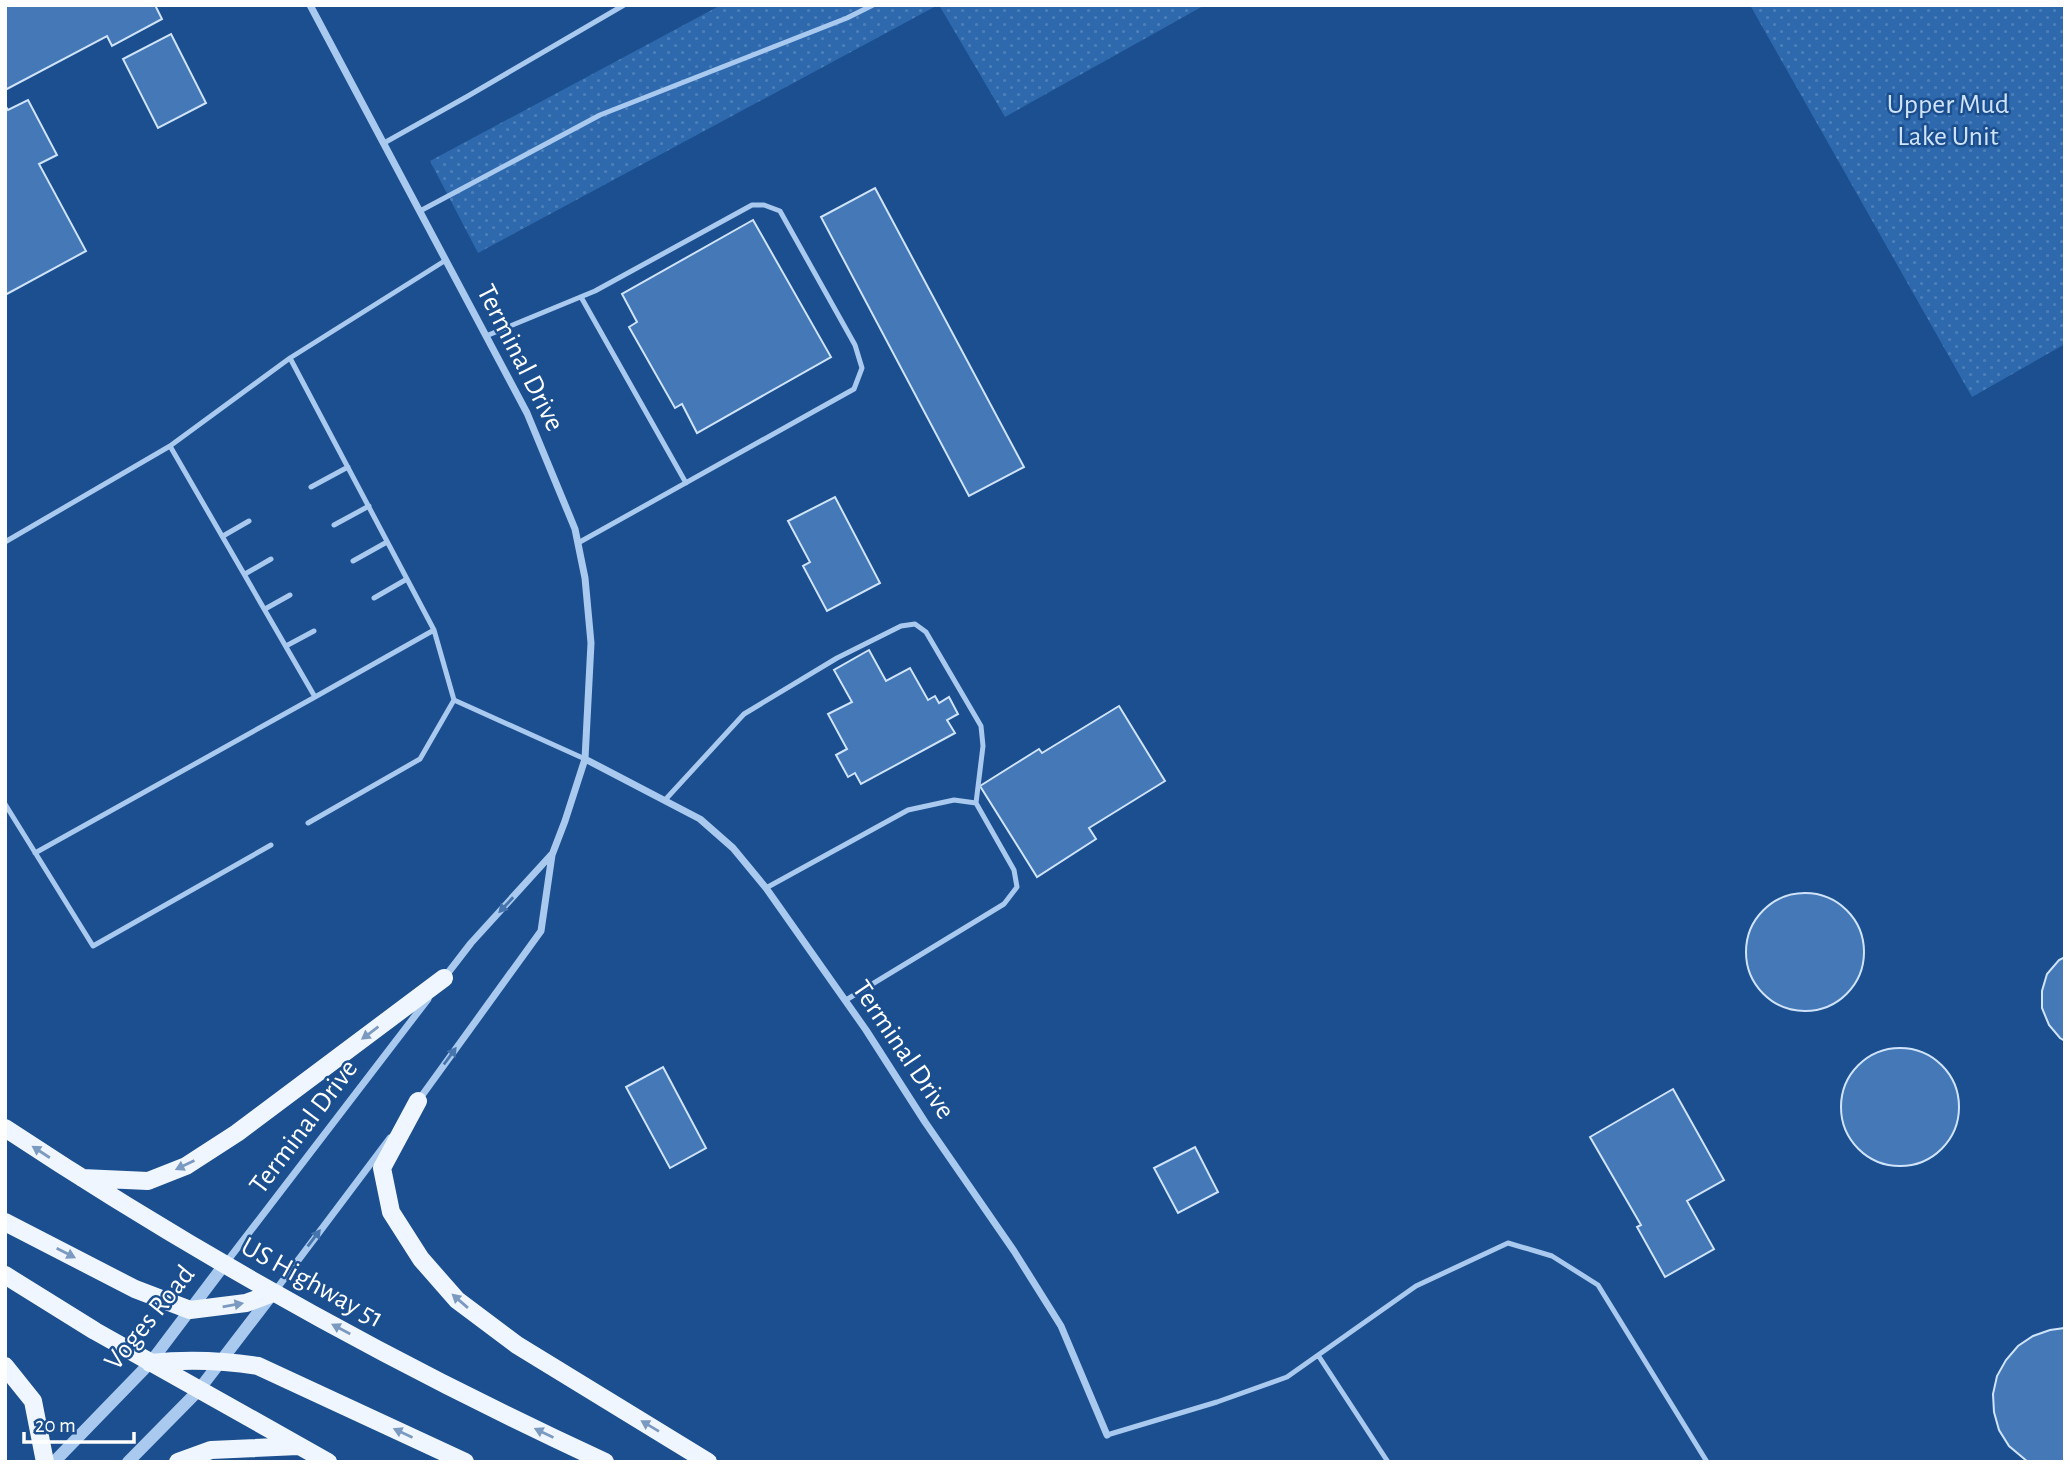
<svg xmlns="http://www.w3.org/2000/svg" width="2070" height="1467" viewBox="0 0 2070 1467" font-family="'Alegreya Sans',sans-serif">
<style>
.park{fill:url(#park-dots)}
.building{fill:#4478b7;stroke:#cfe3fa;stroke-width:2}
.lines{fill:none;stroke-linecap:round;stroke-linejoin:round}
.service{stroke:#a9c9ee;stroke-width:5}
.minor{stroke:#a9c9ee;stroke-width:7}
.tertiary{stroke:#a9c9ee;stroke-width:12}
.primary{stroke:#f0f6ff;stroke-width:18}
.oneway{fill:#4674ac}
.oneway2{fill:#7b9ac1}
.labels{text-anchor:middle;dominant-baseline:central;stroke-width:5;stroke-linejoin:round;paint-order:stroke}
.park-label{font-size:28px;fill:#cfe3fa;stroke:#1b4f8f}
.street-label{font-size:28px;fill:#fff;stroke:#1b4f8f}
</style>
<defs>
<pattern id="park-dots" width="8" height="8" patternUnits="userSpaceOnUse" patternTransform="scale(1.75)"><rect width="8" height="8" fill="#2e69ad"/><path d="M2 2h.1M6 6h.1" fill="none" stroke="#4d80b9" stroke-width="1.8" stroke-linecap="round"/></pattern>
</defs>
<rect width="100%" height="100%" fill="#1b4f8f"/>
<path class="park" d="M721,5H938L478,253L430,161Z
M939,5H1205L1005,117Z
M1750,5H2065V344L1972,397Z"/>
<path class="building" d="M5,5H155L162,19L112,46L107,36L5,90Z
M171,34L206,103L158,128L123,59Z
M28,100L57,155L39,164L86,251L5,295V105L8,110Z
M875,188L1024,467L969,496L821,217Z
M753,220L831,357L697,433L682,404L675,408L629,327L637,322L622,294Z
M835,497L880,583L827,611L803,566L810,562L788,521Z
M869,650L886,681L910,668L928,700L935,696L939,703L949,697L958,714L947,720L955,733L861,784L855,773L848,777L836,755L847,749L828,714L852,702L834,670Z
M1119,706L1165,781L1089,828L1096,839L1037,877L980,786L1039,749L1042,753Z
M1746 952a59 59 0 1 1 118 0a59 59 0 1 1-118 0Z
M2065,957V1041L2060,1038L2049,1025L2042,1008V991L2047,974L2059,960Z
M1841 1107a59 59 0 1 1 118 0a59 59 0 1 1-118 0Z
M663,1067L706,1148L670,1168L626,1087Z
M1673,1089L1724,1180L1687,1201L1714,1249L1665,1277L1637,1227L1641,1225L1590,1137Z
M1195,1147L1218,1192L1178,1213L1154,1168Z
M2065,1328V1462H2028L2009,1446L1999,1430L1994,1412L1993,1394L1997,1376L2006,1360L2018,1346L2033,1336L2050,1330Z"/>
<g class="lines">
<path class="service" d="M384,143L468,96L624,5
M420,211L600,115L847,18L873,5
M581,297L686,483
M486,336L595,291L752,205H764L780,211L855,345L862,368L854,389L578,543
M290,358L434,630L315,697L170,446L290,358L446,260
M311,487L348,467
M334,525L369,506
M223,536L249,521
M5,542L170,446
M353,561L387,542
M245,574L271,559
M374,598L407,579
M265,609L290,595
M434,630L454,700
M286,646L314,631
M665,800L744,714L837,658L901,626L915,624L926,632L981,726L983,746L976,803
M5,804L93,946L271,845
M308,823L420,759L454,700L585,759
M35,853L315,697
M766,888L908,810L954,800L976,803L1014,870L1017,887L1004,904L846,1000
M1318,1355L1388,1462
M1107,1435L1217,1402L1287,1377L1416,1286L1508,1243L1552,1256L1598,1285L1707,1462"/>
<path class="minor" d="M310,5L527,413L575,529L585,578L591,643L585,759L565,821L552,855L541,931L418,1101
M585,759L700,819L733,848L766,888L866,1030L925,1122L1014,1251L1061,1326L1107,1435
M444,978L471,943L551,855
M225,1264L428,999
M275,1291L390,1138"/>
<path class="tertiary" d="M54,1462L150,1363L224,1265
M128,1462L198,1391L273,1293"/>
<path class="primary" d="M418,1101L382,1168L391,1212L421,1259L457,1300L517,1345L708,1462
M5,1128C197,1255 397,1366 605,1462
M82,1178L148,1181L186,1166L237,1133L444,978
M5,1222L135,1289L190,1310L246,1303L273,1293
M5,1275L95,1331L328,1462
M150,1363C188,1359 220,1360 258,1366L465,1462
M5,1366L33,1401L45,1462
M178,1462L211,1450L298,1446"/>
</g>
<defs><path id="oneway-solid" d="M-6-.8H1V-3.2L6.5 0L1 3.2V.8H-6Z" transform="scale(1.75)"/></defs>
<g class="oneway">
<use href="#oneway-solid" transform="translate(506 905) rotate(133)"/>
<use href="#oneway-solid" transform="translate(450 1056) rotate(-54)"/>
<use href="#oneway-solid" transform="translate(314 1238) rotate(-53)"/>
</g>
<g class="oneway2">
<use href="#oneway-solid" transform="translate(370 1033) rotate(143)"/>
<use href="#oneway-solid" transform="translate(41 1152) rotate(-147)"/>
<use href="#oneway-solid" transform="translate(185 1165) rotate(154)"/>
<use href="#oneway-solid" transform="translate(66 1253) rotate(27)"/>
<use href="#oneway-solid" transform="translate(460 1301) rotate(-139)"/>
<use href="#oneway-solid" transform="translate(233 1305) rotate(-10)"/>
<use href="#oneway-solid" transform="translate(341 1329) rotate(-152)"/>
<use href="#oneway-solid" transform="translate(650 1426) rotate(-149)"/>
<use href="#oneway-solid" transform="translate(403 1433) rotate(-155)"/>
<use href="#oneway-solid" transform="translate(544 1433) rotate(-154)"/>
</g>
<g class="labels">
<g class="park-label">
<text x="1948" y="105">Upper Mud<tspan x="1948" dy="32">Lake Unit</tspan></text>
</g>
<g class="street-label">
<text transform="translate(520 358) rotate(63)">Terminal Drive</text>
<text transform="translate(903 1050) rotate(56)">Terminal Drive</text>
<text transform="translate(304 1127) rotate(-53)">Terminal Drive</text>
<text transform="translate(312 1283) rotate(29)">US Highway 51</text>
<text transform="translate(150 1318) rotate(-51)">Voges Road</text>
</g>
</g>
<rect width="2070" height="1467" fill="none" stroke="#ffffff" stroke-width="14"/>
<path d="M24 1432v10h110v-10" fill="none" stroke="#ffffff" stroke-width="3.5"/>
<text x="35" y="1432" font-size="21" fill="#ffffff" stroke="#1b4f8f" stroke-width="5" paint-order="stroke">20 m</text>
</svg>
